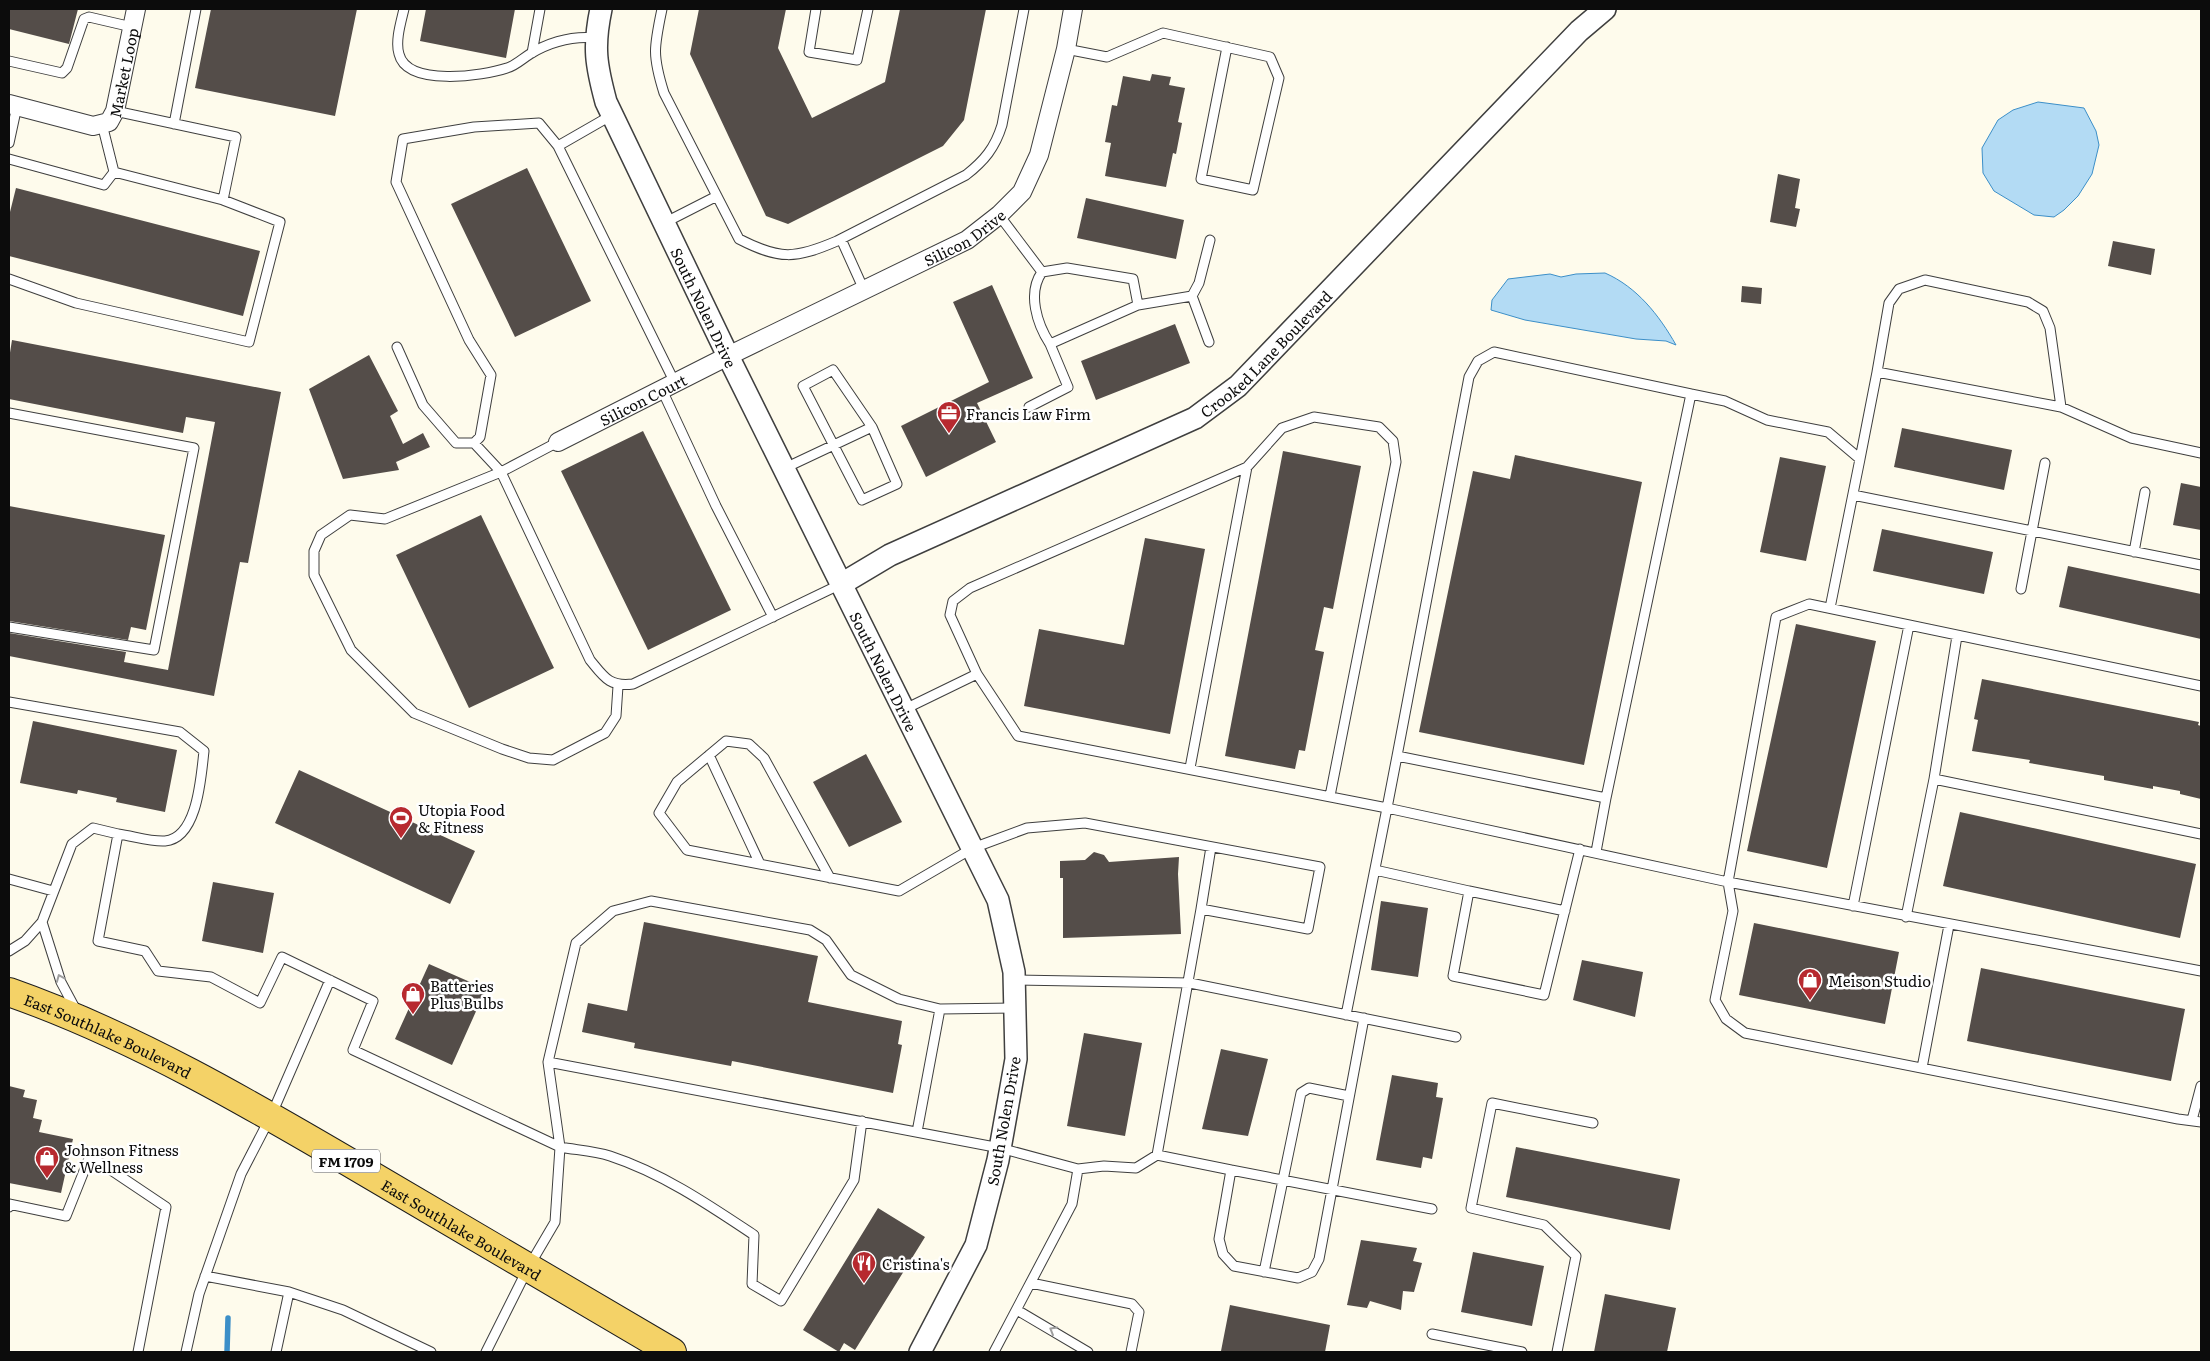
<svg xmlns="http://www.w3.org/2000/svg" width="2210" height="1361" viewBox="0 0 2210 1361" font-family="Literata,serif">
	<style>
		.water { fill: #b3dbf4; stroke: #3c8fc8 }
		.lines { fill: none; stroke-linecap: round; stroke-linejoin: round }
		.stream { stroke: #3c8fc8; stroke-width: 5.5 }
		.building { fill: #544d49 }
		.service-casing { stroke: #3f3f3f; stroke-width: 11 }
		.minor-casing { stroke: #3f3f3f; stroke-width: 20 }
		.tertiary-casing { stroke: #3f3f3f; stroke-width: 24 }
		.primary-casing { stroke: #1d1d1d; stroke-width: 30 }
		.service { stroke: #fff; stroke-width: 9 }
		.minor { stroke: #fff; stroke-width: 18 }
		.tertiary { stroke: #fff; stroke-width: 21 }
		.primary { stroke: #f4d267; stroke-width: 28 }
		.oneway { stroke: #9e9e9e }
		.labels { text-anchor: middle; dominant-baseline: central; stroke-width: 5; stroke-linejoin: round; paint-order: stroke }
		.shield { fill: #fff; stroke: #555; stroke-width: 1 }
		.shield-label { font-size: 14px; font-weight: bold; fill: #0c0c0c }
		.street-label { font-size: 15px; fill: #0c0c0c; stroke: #fff }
		.poi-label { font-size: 15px; fill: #0c0c0c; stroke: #fff; text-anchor: start }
	</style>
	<rect width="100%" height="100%" fill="#fefbec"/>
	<path class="water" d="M2038,102L2084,108L2096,131L2099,145L2092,174L2078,196L2064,210L2054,217L2034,215L1994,191L1983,173L1982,148L1998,120L2013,110Z
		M1605,273C1637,287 1659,315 1676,345L1666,341L1636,339L1525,320L1491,310L1492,300L1508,279L1550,274L1561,277L1576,274Z"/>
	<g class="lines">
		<path class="stream" d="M227,1352L228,1318"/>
	</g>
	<path class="building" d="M9,9H78L69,44L9,29Z
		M211,9H357L335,116L195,88Z
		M426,9H515L506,58L420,41Z
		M699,9H786L778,48L812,118L885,82L900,9H986L964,120L943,146L788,224L766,216L690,54Z
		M1152,74L1171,77L1169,85L1185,88L1178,122L1182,123L1176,154L1173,153L1166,187L1105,176L1111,143L1105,142L1112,105L1117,106L1123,76L1150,81Z
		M527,168L591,301L515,337L451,204Z
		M1778,174L1800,179L1795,208L1800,209L1796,227L1770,222Z
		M16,188L260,251L243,316L9,256V216Z
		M1086,198L1184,220L1176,259L1077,238Z
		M2113,241L2155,249L2151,275L2108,266Z
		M992,285L1033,378L977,403L996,442L926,477L901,426L989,382L953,302Z
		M1742,286L1762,288L1761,304L1741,302Z
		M1175,324L1190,363L1096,400L1081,361Z
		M12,340L281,392L248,563L240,562L214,696L9,656V633L126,652L124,662L168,670L215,422L186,417L183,433L9,399V359Z
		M369,355L398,411L390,416L403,444L423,433L430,447L396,462L399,470L343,479L309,389Z
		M1902,428L2012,450L2004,490L1894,467Z
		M643,431L731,610L648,650L561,471Z
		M1283,451L1361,466L1333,609L1324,607L1315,650L1324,652L1305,751L1299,750L1295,769L1225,756Z
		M1515,455L1642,482L1584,765L1419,732L1473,471L1510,479Z
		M1780,457L1826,466L1806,561L1760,552Z
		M2181,483L2201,487V530L2173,525Z
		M9,506L165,535L146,630L131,627L128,640L9,621Z
		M481,515L554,668L469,708L396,555Z
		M1882,529L1993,552L1984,594L1873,571Z
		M1145,538L1205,549L1170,734L1024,706L1039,629L1124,645Z
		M2068,566L2201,594V639L2059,607Z
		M1796,624L1876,641L1827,868L1747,851Z
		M1982,679L2199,722L2198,725L2201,726V799L2180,794V791L2153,786V789L2104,780V776L2029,763L2030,760L1972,751L1978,720L1974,719Z
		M33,721L177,750L165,812L116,802L117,798L78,790L77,794L20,783Z
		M866,754L902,822L849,847L813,782Z
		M299,770L475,851L450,904L275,823Z
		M1960,812L2196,864L2180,938L1943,886Z
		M1094,852L1104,855L1109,862L1179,857L1178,874L1181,934L1063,938V878H1060V861L1085,860Z
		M213,882L274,893L263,953L202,941Z
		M1381,901L1428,908L1418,977L1371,970Z
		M644,922L818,956L808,1002L902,1021L898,1044L902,1045L893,1093L732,1061L731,1066L634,1048L635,1043L582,1032L588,1003L627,1011Z
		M1754,923L1899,952L1885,1024L1739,995Z
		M1582,960L1643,972L1635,1017L1573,1000Z
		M429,964L486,989L452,1065L395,1039Z
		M1981,968L2185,1009L2171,1081L1967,1041Z
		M1084,1033L1142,1043L1125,1136L1067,1126Z
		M1221,1049L1268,1059L1248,1136L1202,1129Z
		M1392,1075L1438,1083L1436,1097L1443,1098L1432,1159L1423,1157L1421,1168L1376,1160Z
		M9,1086L25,1090L23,1097L37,1100L33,1118L42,1120L39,1132L73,1139L61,1193L9,1183Z
		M1516,1147L1680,1179L1670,1230L1506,1197Z
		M878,1208L925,1237L855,1350L844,1343L839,1352L803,1330Z
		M1361,1240L1417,1248L1413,1261L1422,1263L1414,1292L1403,1291L1401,1310L1370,1301L1367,1308L1347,1305Z
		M1473,1252L1544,1266L1532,1326L1461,1312Z
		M1605,1294L1676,1308L1667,1352H1594Z
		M1230,1305L1330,1325L1325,1352L1221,1351Z"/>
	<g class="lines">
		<g class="service-casing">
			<path id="service" d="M404,9C401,22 395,41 399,54C407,87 483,76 507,68C515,66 522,59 530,54C550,42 572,36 595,38
				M662,9C654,47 652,55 664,93L739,239C780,260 795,259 837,241L966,175C984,161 995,148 1002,125L1024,9
				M816,9L809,52L857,60L868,9
				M1066,49L1107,57L1163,33L1270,57L1279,78L1253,190L1201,179L1227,47
				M532,53L540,9
				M9,61L62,73L67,68L84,19L89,17L132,27
				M102,124L114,172L223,200L236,137L115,111
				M174,124L196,9
				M9,143L17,106
				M558,146L675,383
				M9,159L104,185L114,172
				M999,215L1042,272C1027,293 1037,324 1050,344L1138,305L1133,279L1067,268L1042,272
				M664,223L717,196
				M841,239L864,290
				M9,279L76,303L249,342L280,222L223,200
				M1192,296L1199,283L1210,240
				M1138,305L1192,296L1209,342
				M397,347L423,405L456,443H474L480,437L491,375L469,340L396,182L403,139L474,127L539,123L558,146L612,115
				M833,370L872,427L897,484L862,500L803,386Z
				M662,390L716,506L773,617
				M1029,407L1068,387L1050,344
				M2061,407L2050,328L2043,311L2028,302L1925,280L1899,289L1889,303L1877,372L2061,407L2131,438L2201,453
				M9,413L194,448L154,650L9,627
				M558,442L501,472L590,660C604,677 609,687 633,684L841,584
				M474,443L501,472L385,519L350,515L321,535L314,551V575L351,650L414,713L502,749L529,758L553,760L605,733L616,716L618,686
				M1860,459L1877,372
				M785,468L872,427
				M1853,495L2201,565
				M2134,552L2145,492
				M2021,589L2045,463
				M9,702L180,732L204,751C201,776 198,838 165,841C151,842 133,836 118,834
				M905,709L977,674
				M709,755L760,864
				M1397,756L1469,377L1478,361L1494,352L1691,394
				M1190,768L1247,467
				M1934,779L2201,834
				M1330,796L1396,462L1393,441L1379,427L1314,417L1282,428L1247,467L970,588L953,601L950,615L977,674L1018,736C1141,759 1264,783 1387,808L1346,1015
				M1606,798L1691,394L1725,401L1767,420L1828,432L1860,459L1830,608
				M1596,852L1606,798L1397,756L1387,808L1728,882L1776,617L1809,604L2201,686
				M1375,870L1469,891L1453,976L1544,995L1580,849
				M830,878L764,758L749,744L726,741L677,782L659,813L687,850L899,891L973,848L1027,828L1085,823L1320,867L1308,929L1201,909L1211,847
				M9,879L53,891
				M1469,891L1565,911
				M1853,906L1909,625
				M1906,917L1934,779L1957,636
				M42,922L61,982L76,1010
				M9,951L25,941L42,922L72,844L93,828L118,834L98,941L145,951L158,971L211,977L260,1003L282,957L373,1001L353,1050L560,1147
				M2201,971L1728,882L1733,911L1715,1000L1726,1019L1745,1033L2178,1119L2201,1122
				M1014,980L1190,983L1456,1037
				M548,1062L560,1147
				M1922,1068L1949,925
				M2192,1120L2201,1086
				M917,1132L940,1009
				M1157,1155L1201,909
				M1078,1169L1104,1166L1136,1168L1157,1155L1231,1170L1219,1239L1223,1254L1234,1266L1298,1278L1312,1272L1319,1259L1364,1018
				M1231,1170L1432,1209
				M9,1207V1204L66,1216L90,1156L166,1207L138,1352
				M1264,1272L1301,1093L1309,1088L1349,1096
				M205,1276L289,1292
				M1031,1283L1132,1304L1139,1312L1131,1352
				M1017,1310L1088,1352
				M1432,1334L1522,1352
				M186,1352L199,1294L241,1174L271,1116L330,980
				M276,1352L289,1292L343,1310L431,1352
				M486,1352L528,1268L555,1222L560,1147C576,1150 594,1151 610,1156C662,1173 709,1205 754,1235L752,1284L781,1301L854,1180L862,1121
				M994,1352L1072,1204L1078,1169L1000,1148L548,1062L576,943L613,911L651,901L810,930L826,940L851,975L899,999L940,1009L1014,1008
				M1557,1352L1576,1256L1544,1225L1471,1208L1492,1103L1593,1123"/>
		</g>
		<g class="minor-casing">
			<g id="minor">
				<path id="s1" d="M9,104L93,126L109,122L115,111L136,9"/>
				<path id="s2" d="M558,442L728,356L967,240L999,215L1022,192L1039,155L1066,49L1073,9"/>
			</g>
		</g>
		<g class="tertiary-casing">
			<g id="tertiary">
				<path id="s3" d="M601,9C593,47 596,65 606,102L728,356L998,900L1014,972L1016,1059L998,1160L976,1245L920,1352"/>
				<path id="s4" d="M843,583L890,555L1195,418L1238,386L1579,31L1605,9"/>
			</g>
		</g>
		<g class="primary-casing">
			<g id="primary">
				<path id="s5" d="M9,992C134,1036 250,1104 364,1171C466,1232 569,1292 672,1352"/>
			</g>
		</g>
		<use href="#service" class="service"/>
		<use href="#minor" class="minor"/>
		<use href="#tertiary" class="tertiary"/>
		<use href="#primary" class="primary"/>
	</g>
	<defs><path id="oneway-chevron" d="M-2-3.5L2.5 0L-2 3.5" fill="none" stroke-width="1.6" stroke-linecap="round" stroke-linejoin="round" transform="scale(1.25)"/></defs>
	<g class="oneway">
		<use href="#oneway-chevron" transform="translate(60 978) rotate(-112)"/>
		<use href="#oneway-chevron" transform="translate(1053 1330) rotate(-150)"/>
	</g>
	<defs>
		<g id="office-pin" transform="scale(1.25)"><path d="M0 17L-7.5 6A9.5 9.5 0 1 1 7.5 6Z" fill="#b7292f" stroke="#fff"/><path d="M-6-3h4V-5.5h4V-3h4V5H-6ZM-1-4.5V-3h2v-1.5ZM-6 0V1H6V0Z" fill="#fff"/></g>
		<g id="stadium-pin" transform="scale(1.25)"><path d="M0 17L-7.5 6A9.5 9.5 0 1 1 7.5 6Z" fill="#b7292f" stroke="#fff"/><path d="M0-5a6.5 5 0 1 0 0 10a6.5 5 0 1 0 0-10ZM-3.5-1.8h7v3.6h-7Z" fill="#fff"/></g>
		<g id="shop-pin" transform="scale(1.25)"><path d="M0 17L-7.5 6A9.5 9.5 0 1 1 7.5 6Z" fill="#b7292f" stroke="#fff"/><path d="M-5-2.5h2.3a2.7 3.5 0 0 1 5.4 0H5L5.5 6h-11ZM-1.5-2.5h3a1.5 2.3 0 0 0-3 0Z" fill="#fff"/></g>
		<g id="restaurant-pin" transform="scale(1.25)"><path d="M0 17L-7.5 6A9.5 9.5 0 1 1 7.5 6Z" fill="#b7292f" stroke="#fff"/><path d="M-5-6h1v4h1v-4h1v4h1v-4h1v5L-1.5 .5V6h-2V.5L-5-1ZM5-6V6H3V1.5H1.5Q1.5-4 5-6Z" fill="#fff"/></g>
	</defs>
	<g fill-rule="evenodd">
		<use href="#office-pin" x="949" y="413"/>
		<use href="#stadium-pin" x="401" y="818"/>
		<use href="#shop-pin" x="1810" y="980"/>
		<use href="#shop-pin" x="413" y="994"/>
		<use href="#shop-pin" x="47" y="1158"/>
		<use href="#restaurant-pin" x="864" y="1263"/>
	</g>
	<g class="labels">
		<rect class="shield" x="312" y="1149.5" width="68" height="23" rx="4"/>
		<g class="shield-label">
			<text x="346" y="1161">FM 1709</text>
		</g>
		<g class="street-label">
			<text stroke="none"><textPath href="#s1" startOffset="155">Market Loop</textPath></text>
			<text stroke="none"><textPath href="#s2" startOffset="455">Silicon Drive</textPath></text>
			<text stroke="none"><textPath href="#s3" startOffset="322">South Nolen Drive</textPath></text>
			<text stroke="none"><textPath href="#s4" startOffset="485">Crooked Lane Boulevard</textPath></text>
			<text stroke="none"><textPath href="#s2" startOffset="95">Silicon Court</textPath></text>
			<text stroke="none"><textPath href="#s3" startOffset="728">South Nolen Drive</textPath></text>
			<text stroke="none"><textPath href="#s5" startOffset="108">East Southlake Boulevard</textPath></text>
			<text transform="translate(1003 1121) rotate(-80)">South Nolen Drive</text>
			<text stroke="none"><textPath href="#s5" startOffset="512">East Southlake Boulevard</textPath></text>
		</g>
		<g class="poi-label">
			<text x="966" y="413">Francis Law Firm</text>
			<text x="418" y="809">Utopia Food<tspan x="418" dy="17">&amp; Fitness</tspan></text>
			<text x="1828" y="980">Meison Studio</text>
			<text x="430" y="985">Batteries<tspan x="430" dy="17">Plus Bulbs</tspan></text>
			<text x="64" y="1149">Johnson Fitness<tspan x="64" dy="17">&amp; Wellness</tspan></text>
			<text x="882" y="1263">Cristina's</text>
		</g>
	</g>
	<rect width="2210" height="1361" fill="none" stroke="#0c0c0c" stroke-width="20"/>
</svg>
